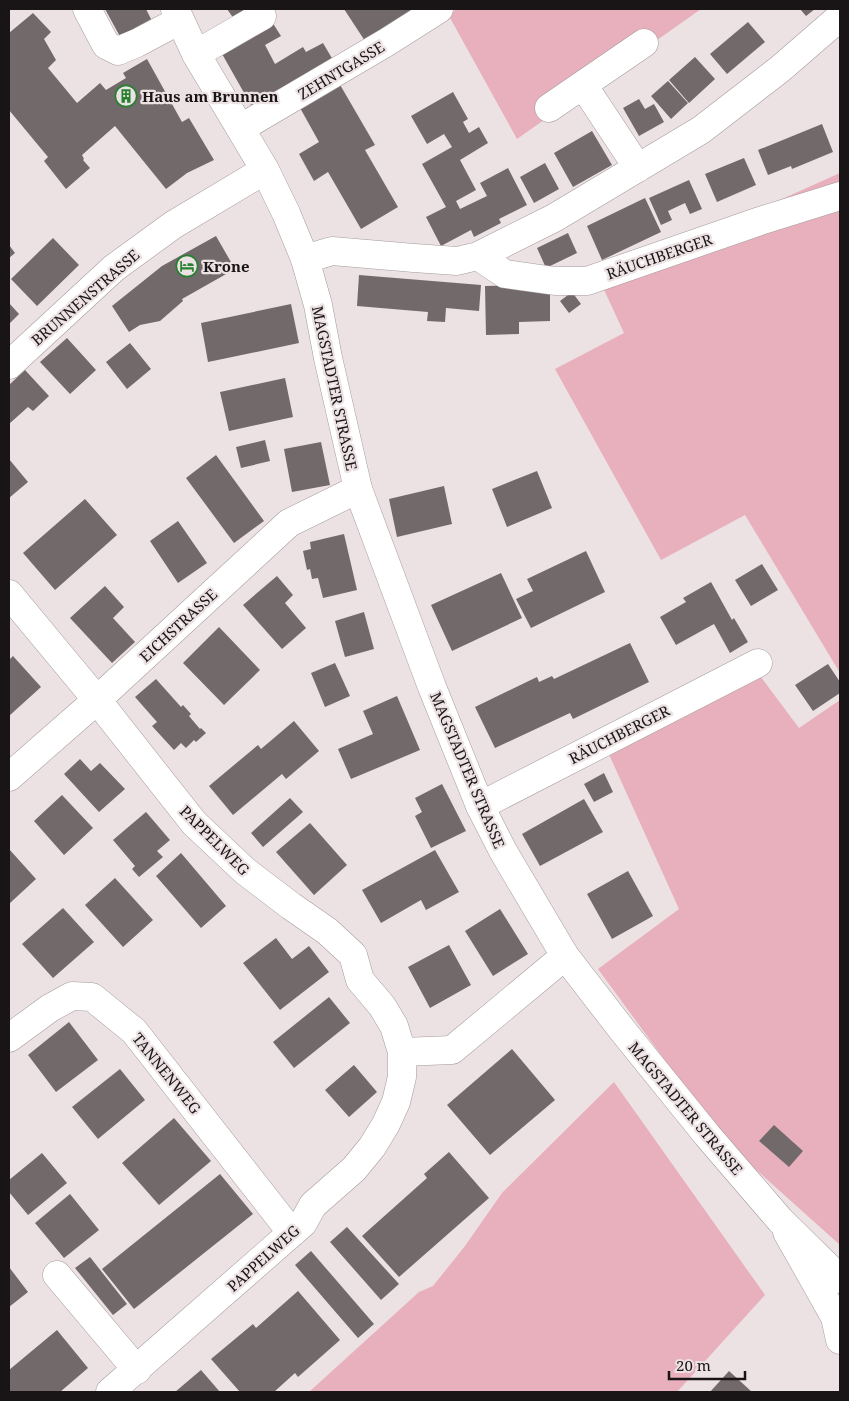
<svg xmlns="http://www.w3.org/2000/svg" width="849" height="1401" viewBox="0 0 849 1401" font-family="'Noto Serif',serif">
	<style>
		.green { fill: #e8afbc }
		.building { fill: #72696a }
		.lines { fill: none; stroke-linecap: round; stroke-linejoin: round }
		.minor-casing { stroke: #a59b9d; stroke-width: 29 }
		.major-casing { stroke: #a59b9d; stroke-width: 29 }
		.minor { stroke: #fff; stroke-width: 28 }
		.major { stroke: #fff; stroke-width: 28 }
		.labels { text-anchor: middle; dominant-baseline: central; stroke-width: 4.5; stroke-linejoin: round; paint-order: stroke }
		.street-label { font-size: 15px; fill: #191516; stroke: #ece1e3 }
		.poi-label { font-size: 15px; font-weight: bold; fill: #191516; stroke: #ece1e3; text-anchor: start }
	</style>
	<rect width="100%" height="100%" fill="#ece1e3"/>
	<path class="green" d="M456,9H701L517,139L449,16Z
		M840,173V673L745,515L661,560L555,369L624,333L600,281Z
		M755,669L799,728L840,700V1245L724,1141L598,969L679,909L607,750Z
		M614,1082L765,1295L677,1392H309L419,1292L433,1286L465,1246L502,1193Z"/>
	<path class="building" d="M105,9H146L154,25L123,42Z
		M227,9H250L234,19Z
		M344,9H414L365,41Z
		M800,9H815L806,16Z
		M33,13L51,32L44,39L56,60L48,68L77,103L100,83L106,90L126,78L123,73L147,59L182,122L189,118L214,160L187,173L166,189L115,126L82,155L84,159L83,160L90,168L66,189L44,161L48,157L9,110V33Z
		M272,22L281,36L265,45L275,64L303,47L306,52L323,43L333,60L252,107L221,52Z
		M748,22L765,42L727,74L710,54Z
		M695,57L715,79L689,103L669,80Z
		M668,81L688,103L671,119L651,96Z
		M339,83L375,145L365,150L398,207L361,229L328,172L314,181L299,154L319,142L299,106Z
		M453,92L468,119L463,122L469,133L479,127L488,143L460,160L476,190L456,201L460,209L487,196L480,183L508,168L527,205L499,219L501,223L474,237L471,230L441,246L426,217L446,207L422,164L452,147L444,134L427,144L411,116Z
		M639,99L645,109L654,104L664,122L639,136L623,108Z
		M822,124L833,152L792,169L791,166L768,175L758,150Z
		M592,131L612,165L573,187L554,153Z
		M744,158L756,185L717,202L705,174Z
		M545,163L559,189L534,203L520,177Z
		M689,180L702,209L690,214L685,203L668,211L672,220L661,225L649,198Z
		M645,198L661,232L602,260L587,226Z
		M568,233L577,253L546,268L537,248Z
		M216,236L235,269L182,299L183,301L160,321L140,325L129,332L112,306L162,266Z
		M53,238L79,265L37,306L11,279Z
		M9,245L15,253L9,258Z
		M359,275L481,285L479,311L446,308L445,322L427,321L428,312L357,306Z
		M550,285V321L519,322V334L486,335L485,286Z
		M572,292L581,304L569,313L560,301Z
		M9,303L19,314L9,324Z
		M291,304L299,343L208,362L201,323Z
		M67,338L96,370L70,394L40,362Z
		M130,343L151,369L127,389L106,362Z
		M25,370L49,396L33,411L28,407L9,424V385Z
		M285,378L293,417L229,431L220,392Z
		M265,440L270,461L241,468L236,447Z
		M321,442L330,485L292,492L284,449Z
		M216,455L264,521L234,543L186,478Z
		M9,459L28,482L9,498Z
		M537,471L552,508L507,527L492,489Z
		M444,486L452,524L397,537L389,499Z
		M85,499L117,535L55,590L23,553Z
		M178,521L207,563L178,583L150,541Z
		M344,534L357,590L323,598L318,578L312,579L310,569L307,570L303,551L311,549L310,542Z
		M586,551L605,592L531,628L516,599L533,591L527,579Z
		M762,564L778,590L751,606L735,580Z
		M501,573L522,618L452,651L431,605Z
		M277,576L293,595L285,603L306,628L282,649L243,605Z
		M711,582L732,620L734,618L748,642L730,653L714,624L676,645L660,617L686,602L683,598Z
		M105,586L124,607L113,618L135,642L112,663L70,618Z
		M364,612L374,649L345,657L335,621Z
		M219,627L260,670L224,705L183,663Z
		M630,643L649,682L573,719L570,713L495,748L475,707L537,677L539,682L552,676L554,679Z
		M13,656L41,687L9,716V660Z
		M335,663L350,696L325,707L311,673Z
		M828,664L840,682V693L813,711L795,685Z
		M156,679L181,707L183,705L191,714L189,716L200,729L201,728L206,733L196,742L194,740L186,748L181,743L174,750L152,726L157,722L135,697Z
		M397,696L420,750L351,779L338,749L373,734L363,711Z
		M294,721L319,751L286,779L282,774L233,815L209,786L258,745L261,749Z
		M80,759L91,771L100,763L125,789L99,812L64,774Z
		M604,773L613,792L594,802L584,784Z
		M442,784L466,831L431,848L415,816L422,812L415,798Z
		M62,795L93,828L64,855L34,821Z
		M290,798L303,812L263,847L251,833Z
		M584,799L603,832L540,866L522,834Z
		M146,812L170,840L157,851L163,857L139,877L132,869L135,866L113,840Z
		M310,823L347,865L314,895L276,852Z
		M9,849L36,879L9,904Z
		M435,850L459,892L426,910L421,900L381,923L362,890Z
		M181,853L226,906L201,928L156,876Z
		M628,871L653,916L612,939L587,894Z
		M115,878L153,920L123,947L85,905Z
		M63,908L94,942L53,978L22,944Z
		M500,909L528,954L493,976L465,931Z
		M276,938L292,959L309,946L329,972L280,1010L243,963Z
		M449,945L471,985L430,1008L408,967Z
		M329,997L350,1023L294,1068L273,1042Z
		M69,1022L98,1060L56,1092L28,1055Z
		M512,1049L555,1100L490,1155L447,1105Z
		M354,1065L377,1092L349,1117L325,1090Z
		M120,1069L145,1100L98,1139L72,1107Z
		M174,1118L211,1161L159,1205L122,1163Z
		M774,1125L803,1151L789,1167L759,1141Z
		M449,1152L489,1198L399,1277L362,1236L427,1178L424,1174Z
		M42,1153L67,1183L28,1215L9,1192V1180Z
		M220,1174L253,1214L134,1309L102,1269Z
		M70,1194L99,1230L64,1258L35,1223Z
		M347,1227L399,1284L381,1300L330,1242Z
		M311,1251L374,1324L358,1338L295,1265Z
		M90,1257L127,1304L113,1315L75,1268Z
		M9,1267L28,1292L9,1307Z
		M298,1291L340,1340L298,1377L295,1373L274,1392H240L211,1359L253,1324L256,1328Z
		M57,1330L88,1368L60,1392H9V1370Z
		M201,1370L220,1392H175Z
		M729,1371L752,1392H710Z"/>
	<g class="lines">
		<g class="minor-casing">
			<path id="minor" d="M87,9L106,45L118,51L137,43L180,20
				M196,54L262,16
				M583,85L638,168
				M549,108L644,43
				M241,128L387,42L439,9
				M478,256L505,274L555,281H587L760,221L840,196
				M305,259L332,251L414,258L457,261L478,256L554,218L701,130L780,69L840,17
				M9,365L114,268L173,225L265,170
				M9,594L97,700L194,823L245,871L291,906L327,931L353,955L360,980L382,1006L394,1026L402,1052V1077L396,1102L386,1124L372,1147L354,1169L313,1205L303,1223L110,1392
				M9,777L97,700L289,523L358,489
				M480,806L758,663
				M9,1038L50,1008L72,996L92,997L134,1031L292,1233
				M402,1052L452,1050L565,956
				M787,1232L835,1317L840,1340
				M57,1275L137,1370"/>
		</g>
		<g class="major-casing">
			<path id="major" d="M175,9L196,54L265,170L286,213L305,259L318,305L328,358L358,489L432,687L480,806L503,851L565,956L623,1031L707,1135L780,1220L840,1279"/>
		</g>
		<use href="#minor" class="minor"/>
		<use href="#major" class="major"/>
	</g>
	<defs>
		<g id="building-ring" transform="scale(1.125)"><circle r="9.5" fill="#ece1e3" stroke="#268131" stroke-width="1.5"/><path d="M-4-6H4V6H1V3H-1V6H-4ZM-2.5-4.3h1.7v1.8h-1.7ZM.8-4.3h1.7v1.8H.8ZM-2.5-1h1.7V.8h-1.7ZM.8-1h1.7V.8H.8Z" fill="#268131"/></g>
		<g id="hotel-ring" transform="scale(1.125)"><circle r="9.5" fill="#ece1e3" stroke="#268131" stroke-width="1.5"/><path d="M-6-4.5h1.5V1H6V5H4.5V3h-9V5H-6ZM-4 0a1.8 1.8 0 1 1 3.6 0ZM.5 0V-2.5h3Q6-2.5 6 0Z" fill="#268131"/></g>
	</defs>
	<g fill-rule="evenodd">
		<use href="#building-ring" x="126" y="96"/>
		<use href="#hotel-ring" x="187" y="266"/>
	</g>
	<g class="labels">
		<g class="street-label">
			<text transform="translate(341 70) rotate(-31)">ZEHNTGASSE</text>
			<text transform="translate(659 256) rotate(-19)">RÄUCHBERGER</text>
			<text transform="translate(85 297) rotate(-41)">BRUNNENSTRASSE</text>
			<text transform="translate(335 388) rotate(78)">MAGSTADTER STRASSE</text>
			<text transform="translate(178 625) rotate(-43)">EICHSTRASSE</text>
			<text transform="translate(619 734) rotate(-27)">RÄUCHBERGER</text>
			<text transform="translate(468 770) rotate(67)">MAGSTADTER STRASSE</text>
			<text transform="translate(215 840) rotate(45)">PAPPELWEG</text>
			<text transform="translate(167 1073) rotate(51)">TANNENWEG</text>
			<text transform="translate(686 1108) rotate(50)">MAGSTADTER STRASSE</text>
			<text transform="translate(263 1258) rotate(-42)">PAPPELWEG</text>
		</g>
		<g class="poi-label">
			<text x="142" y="96">Haus am Brunnen</text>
			<text x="203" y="266">Krone</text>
		</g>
	</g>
	<rect width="849" height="1401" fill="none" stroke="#191516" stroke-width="20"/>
	<path d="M669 1371v8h76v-8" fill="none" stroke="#191516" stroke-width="2.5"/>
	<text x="676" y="1371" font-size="15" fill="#191516" stroke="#ece1e3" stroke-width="4" paint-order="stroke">20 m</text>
</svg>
